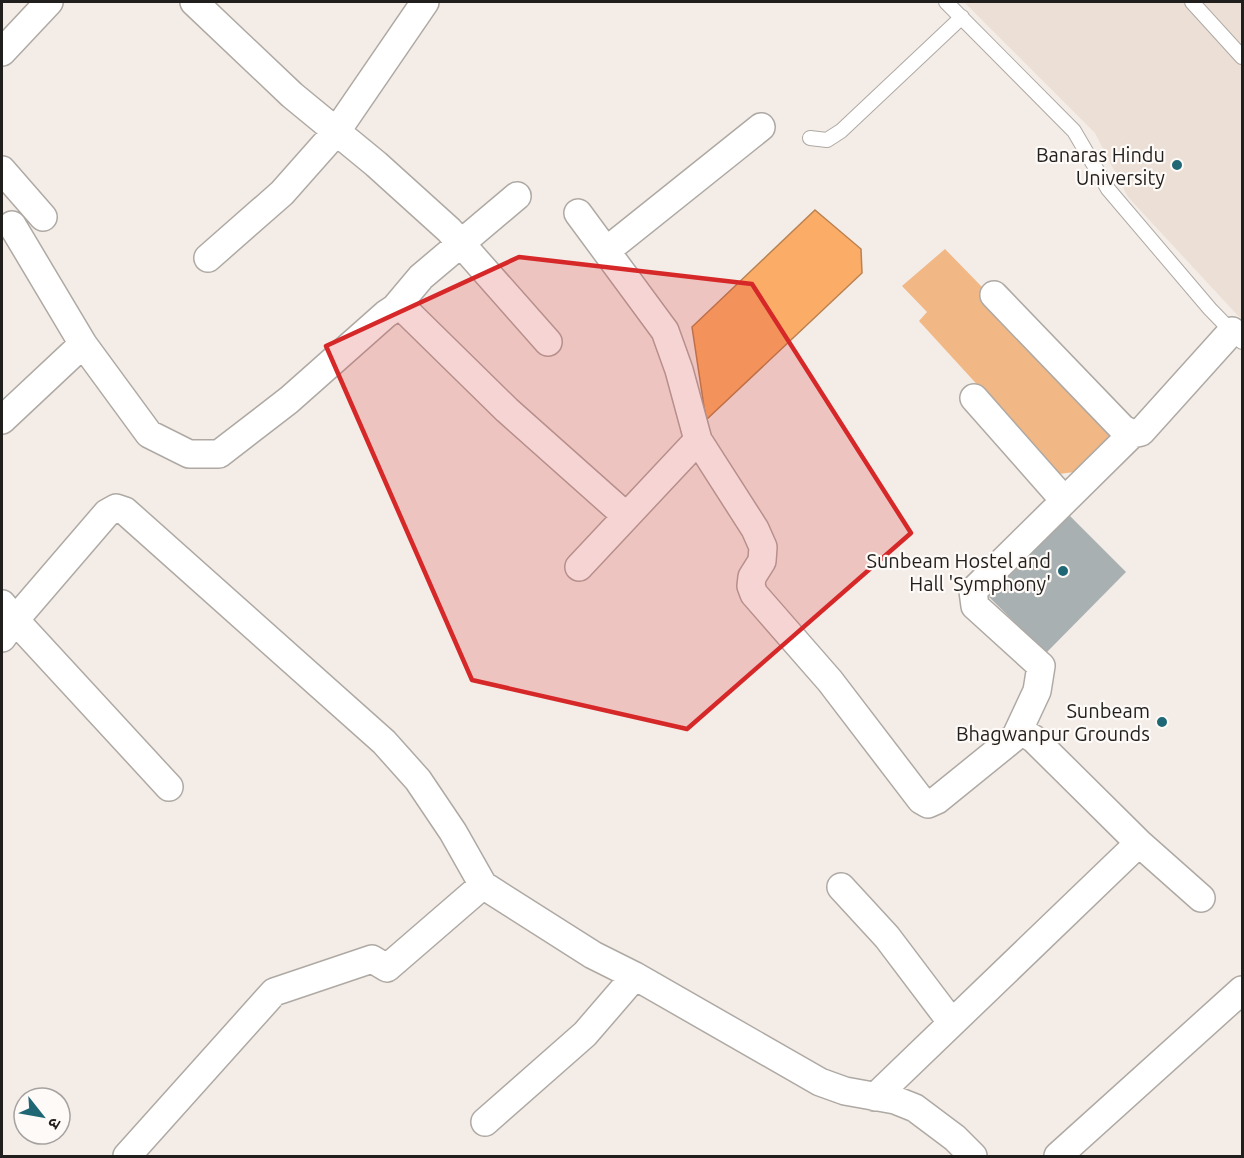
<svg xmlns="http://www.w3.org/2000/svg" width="1244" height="1158" viewBox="0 0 1244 1158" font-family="Ubuntu,'Noto Sans Devanagari',sans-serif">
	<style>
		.built { fill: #ecdfd5 }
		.green { fill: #f1b784 }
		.water { fill: #fbad67; stroke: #ba8251; stroke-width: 1.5 }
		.building { fill: #a8b0b2 }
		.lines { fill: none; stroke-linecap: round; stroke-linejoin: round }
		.service-casing { stroke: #afa9a4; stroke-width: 16 }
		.minor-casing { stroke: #afa9a4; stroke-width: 30 }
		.service { stroke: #fff; stroke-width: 14 }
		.minor { stroke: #fff; stroke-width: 27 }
		.marked { fill: #d62828; fill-opacity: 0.2; stroke: #d62828; stroke-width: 4.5; stroke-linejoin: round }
		.poi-dot { fill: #1f6775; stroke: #fefaf7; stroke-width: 2 }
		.labels { text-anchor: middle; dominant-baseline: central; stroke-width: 4.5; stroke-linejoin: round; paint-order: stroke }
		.poi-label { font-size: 20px; fill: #211f1d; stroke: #fefaf7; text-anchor: end }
	</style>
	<rect width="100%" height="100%" fill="#f3ece7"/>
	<path class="built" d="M964,2H1242V320L1128,197L1095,133Z"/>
	<path class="green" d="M945,249L1119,428L1074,472L1059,474L919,321L927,312L902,286Z"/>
	<path class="water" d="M815,210L861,249L862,273L706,420L692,327Z"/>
	<path class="building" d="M1069,515L1126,572L1046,653L989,597Z"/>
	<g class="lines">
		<g class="service-casing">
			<path id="service" d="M946,2L1074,131L1108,189L1210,309L1242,342
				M1192,2L1242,57
				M810,138L827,140L841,131L962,17"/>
		</g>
		<g class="minor-casing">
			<path id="minor" d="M194,2L292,95L376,164L449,230L548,342
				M2,52L49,2
				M2,170L43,217
				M578,213L665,331L679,370L698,440L755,529L763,547L762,561L752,577L751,586L754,594L830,681L921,800L928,804L937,800L1016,736L1024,733L1034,739L1139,843L1201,898
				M12,225L83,344L149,434L189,454H219L289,400L386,314L395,308L404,309L507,410L626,516
				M606,251L761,127
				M208,258L282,193L336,132L425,2
				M994,295L1122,428L1132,434L1141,432L1232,331
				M395,308L421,277L517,196
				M974,398L1064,500
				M2,420L83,344
				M579,567L698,440
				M2,604L15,620L2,638
				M1016,736L1037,691L1041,666L975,606L973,591L1132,434
				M169,787L15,620L107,513L116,508L125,511L384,742L418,780L453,832L483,885L593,955L635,976L820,1082L845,1091L895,1100L915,1108L955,1138L973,1156
				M841,887L887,937L952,1023
				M875,1097L1139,843
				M485,1122L585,1034L635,976
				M127,1156L274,992L372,959L387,968L483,885
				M1058,1156L1242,990"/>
		</g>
		<use href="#service" class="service"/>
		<use href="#minor" class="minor"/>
	</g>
	<path class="marked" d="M519,257L752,284L911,533L687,729L472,680L326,346Z"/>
	<g class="poi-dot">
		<circle cx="1177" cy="165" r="6"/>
		<circle cx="1063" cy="571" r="6"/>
		<circle cx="1162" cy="722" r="6"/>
	</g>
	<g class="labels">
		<g class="poi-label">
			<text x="1165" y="154">Banaras Hindu<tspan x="1165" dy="23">University</tspan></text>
			<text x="1051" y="560">Sunbeam Hostel and<tspan x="1051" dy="23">Hall 'Symphony'</tspan></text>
			<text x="1150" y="710">Sunbeam<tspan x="1150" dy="23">Bhagwanpur Grounds</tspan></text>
		</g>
	</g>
	<rect width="1244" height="1158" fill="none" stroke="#211f1d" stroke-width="6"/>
	<g transform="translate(42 1116) rotate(121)"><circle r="28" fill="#fefaf7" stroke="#a6a2a0" stroke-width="1.5"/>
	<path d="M0-4.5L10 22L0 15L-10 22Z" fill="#1f6775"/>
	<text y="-9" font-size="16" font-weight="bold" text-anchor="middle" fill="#211f1d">उ</text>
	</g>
</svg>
